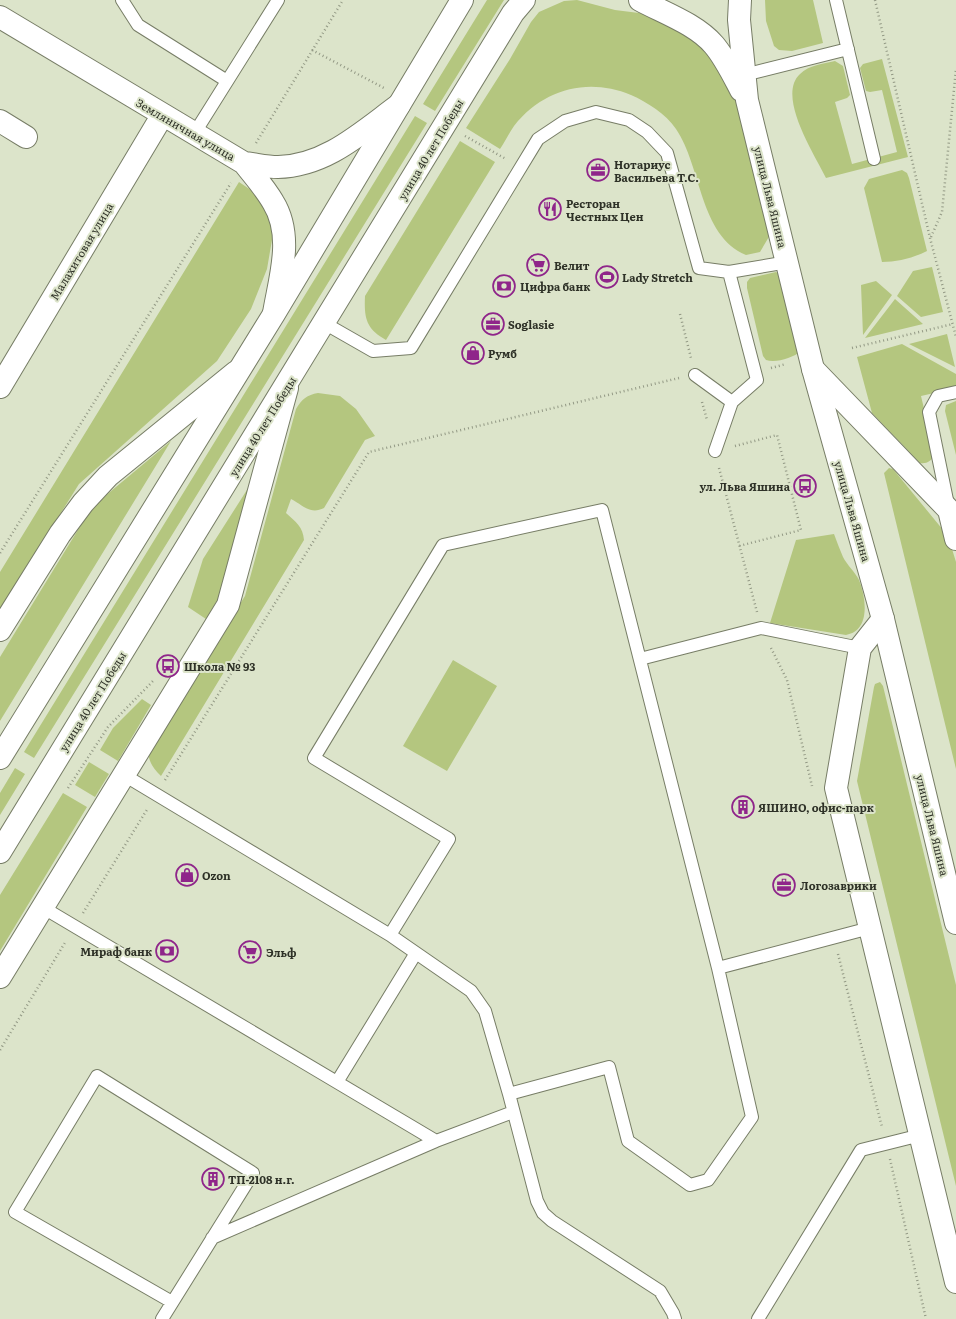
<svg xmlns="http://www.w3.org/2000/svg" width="956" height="1319" viewBox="0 0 956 1319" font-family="Literata,serif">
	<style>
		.green { fill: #b4c67f }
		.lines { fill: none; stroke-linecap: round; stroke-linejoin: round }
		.service-casing { stroke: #777d66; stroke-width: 14 }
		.minor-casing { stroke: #777d66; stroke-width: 24 }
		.secondary-casing { stroke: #777d66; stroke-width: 24 }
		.primary-casing { stroke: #777d66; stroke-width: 24 }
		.path { stroke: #939985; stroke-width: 2.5; stroke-dasharray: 1 3; stroke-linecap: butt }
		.service { stroke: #fff; stroke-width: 12 }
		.minor { stroke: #fff; stroke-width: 22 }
		.secondary { stroke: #fff; stroke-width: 22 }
		.primary { stroke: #fff; stroke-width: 22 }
		.labels { text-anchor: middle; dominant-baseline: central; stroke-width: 4; stroke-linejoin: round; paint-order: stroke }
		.street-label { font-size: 11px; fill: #2e3127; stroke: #dce4ca }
		.poi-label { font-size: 11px; font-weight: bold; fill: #2e3127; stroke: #dce4ca; text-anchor: start }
	</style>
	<rect width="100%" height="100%" fill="#dce4ca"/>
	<path class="green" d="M487,0H504L435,111L423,104Z
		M577,0L615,10L655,15L688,24L733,86L770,235L760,252L746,255C699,235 702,167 676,129C666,114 647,102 631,95C588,77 543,89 514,126C509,133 505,142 500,149L466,128L510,59L531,22L539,12L564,1Z
		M765,0H813L823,43L792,51L779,50L774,46L766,21Z
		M882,59L908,157L826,178C815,155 776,96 800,74C809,65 823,64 835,61L843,66L850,95L847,98L835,102L852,164L897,152L882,90L870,92L866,91L860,68L863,64Z
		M415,116L427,123L34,758L24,752Z
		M460,141L495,162L386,340C366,329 364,318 365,296Z
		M902,170L907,173L909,178L927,251C913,258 897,262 882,262L864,188L869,179Z
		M239,182L261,197L270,212L273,234L267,269L251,309L217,361L79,484L0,610V572Z
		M932,267L943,312L921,317L897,296L913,271Z
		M776,272L781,275L801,351C793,358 776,363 766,360L763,356L747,288V282L750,278Z
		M876,281L892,295L863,335L861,285Z
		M895,299L923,324L865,338Z
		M947,334L955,367L909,344Z
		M902,344L956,374V388L921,396L935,455C931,461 927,464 920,463L872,413L857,357Z
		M318,393L340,396L356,409L375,436L365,440L324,508C310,515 303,505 291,499L286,513C296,522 303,527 304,540L161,776C152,767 148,761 148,748L245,596L296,409C302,399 307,395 318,393Z
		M956,401V455L945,411L946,405Z
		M171,441L0,721V657L92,507Z
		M889,468L893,469L948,536L956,562V769L884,473Z
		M252,482L222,592L206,619L188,607L203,559Z
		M834,534C837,542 840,550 843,557C847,565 855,572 859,580C866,597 871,631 846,635L770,623L796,540Z
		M453,660L497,686L447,771L403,746Z
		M880,682L883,686L956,985V1186L857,781L874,687L875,684Z
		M142,699L151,705L118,761L100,750L113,728Z
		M89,762L109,774L95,797L75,785Z
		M15,768L25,774L0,815V793Z
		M63,793L87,807L0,951V895Z"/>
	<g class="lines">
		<g class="service-casing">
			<path id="service" d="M122,0L138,25L227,81
				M836,0L874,159
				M744,75L848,49
				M194,134L278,0
				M324,323L373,351L411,348L538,139L565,121L596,112L629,120L647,132L667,153L699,268L729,272L788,262
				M695,375L732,402
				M715,451L732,402L757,380L729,272
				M948,505L929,412L938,396L956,392
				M640,659L761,628L860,648
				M124,775L390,935L471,991L485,1011L509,1094
				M42,907L436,1141
				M390,935L449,839L314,758L443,545L602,510L718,968L752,1117L708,1180L690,1185L628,1141L609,1067L509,1094L537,1201L543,1213L552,1221L660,1291L673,1313L675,1319
				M718,968L870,928
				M337,1082L416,953
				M212,1238L436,1141L513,1112
				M162,1319L253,1173L97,1076L15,1212L172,1302
				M758,1319L861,1150L921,1135"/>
		</g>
		<g class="minor-casing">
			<path id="minor" d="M0,17L244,163C255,164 266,167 278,167C326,166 362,132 399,105
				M0,121L26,137
				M244,163C254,176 265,188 273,202C294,236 280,277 274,313
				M813,369L949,510L956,539
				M0,387L162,116
				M883,619L860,648L836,788L956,1282
				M0,630L60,534L83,503L108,476L236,372
				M0,977L228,605L287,388"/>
		</g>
		<g class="secondary-casing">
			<path id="secondary" d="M640,0C664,13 696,24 714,45C725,58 733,75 741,90
				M740,0L739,20L747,100L813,369L883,619L956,923"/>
		</g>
		<g class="primary-casing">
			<path id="primary" d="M0,758L274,314L462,0
				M0,852L513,13L524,0"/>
		</g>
		<path class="path" d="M875,0L930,238L956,337
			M312,50L384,88
			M465,136L506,159
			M256,143L343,0
			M931,237L942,212L956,69
			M680,314L691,358
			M852,348L953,324
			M771,368L786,364
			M702,402L707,420
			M735,446L777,435L801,530L739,546
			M719,468L757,612
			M0,553L231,183
			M771,648L787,680L812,786
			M165,780L369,452L679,378
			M68,788L108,727L154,680
			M83,913L148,808
			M838,954L882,1127
			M0,1050L66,941
			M890,1159L926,1319"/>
		<use href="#service" class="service"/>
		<use href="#minor" class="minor"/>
		<use href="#secondary" class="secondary"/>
		<use href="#primary" class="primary"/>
	</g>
	<defs>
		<g id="office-ring" transform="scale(1.15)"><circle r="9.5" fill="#dce4ca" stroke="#8f258a" stroke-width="1.5"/><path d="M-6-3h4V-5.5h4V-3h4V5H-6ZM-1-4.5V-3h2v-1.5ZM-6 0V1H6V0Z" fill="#8f258a"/></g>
		<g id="restaurant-ring" transform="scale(1.15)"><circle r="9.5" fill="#dce4ca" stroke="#8f258a" stroke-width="1.5"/><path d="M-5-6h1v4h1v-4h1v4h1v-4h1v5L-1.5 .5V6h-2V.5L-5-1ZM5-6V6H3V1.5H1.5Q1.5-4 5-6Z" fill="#8f258a"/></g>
		<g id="supermarket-ring" transform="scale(1.15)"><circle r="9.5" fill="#dce4ca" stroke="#8f258a" stroke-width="1.5"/><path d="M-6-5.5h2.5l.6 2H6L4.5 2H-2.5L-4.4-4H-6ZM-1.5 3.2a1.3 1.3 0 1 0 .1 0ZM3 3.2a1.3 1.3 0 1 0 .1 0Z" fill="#8f258a"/></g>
		<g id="stadium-ring" transform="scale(1.15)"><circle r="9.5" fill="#dce4ca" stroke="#8f258a" stroke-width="1.5"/><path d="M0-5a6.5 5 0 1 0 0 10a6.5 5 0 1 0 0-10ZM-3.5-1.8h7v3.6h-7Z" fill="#8f258a"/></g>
		<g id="bank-ring" transform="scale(1.15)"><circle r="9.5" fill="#dce4ca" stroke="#8f258a" stroke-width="1.5"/><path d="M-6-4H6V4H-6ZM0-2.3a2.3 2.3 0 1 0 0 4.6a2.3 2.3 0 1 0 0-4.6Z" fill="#8f258a"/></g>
		<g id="shop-ring" transform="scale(1.15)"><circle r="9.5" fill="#dce4ca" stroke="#8f258a" stroke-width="1.5"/><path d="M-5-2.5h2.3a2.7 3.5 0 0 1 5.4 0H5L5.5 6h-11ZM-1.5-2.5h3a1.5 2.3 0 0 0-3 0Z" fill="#8f258a"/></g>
		<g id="bus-ring" transform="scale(1.15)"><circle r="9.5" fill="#dce4ca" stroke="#8f258a" stroke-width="1.5"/><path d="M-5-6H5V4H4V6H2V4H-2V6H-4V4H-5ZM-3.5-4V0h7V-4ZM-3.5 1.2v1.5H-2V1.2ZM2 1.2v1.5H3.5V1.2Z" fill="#8f258a"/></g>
		<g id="building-ring" transform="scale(1.15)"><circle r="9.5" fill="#dce4ca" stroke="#8f258a" stroke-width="1.5"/><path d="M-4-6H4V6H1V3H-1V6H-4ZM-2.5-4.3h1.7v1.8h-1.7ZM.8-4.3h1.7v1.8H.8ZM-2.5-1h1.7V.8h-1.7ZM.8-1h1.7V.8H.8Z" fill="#8f258a"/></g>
	</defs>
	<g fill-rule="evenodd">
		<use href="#office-ring" x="598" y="170"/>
		<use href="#restaurant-ring" x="550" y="209"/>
		<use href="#supermarket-ring" x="538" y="265"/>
		<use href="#stadium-ring" x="607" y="277"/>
		<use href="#bank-ring" x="504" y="286"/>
		<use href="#office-ring" x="493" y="324"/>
		<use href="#shop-ring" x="473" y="353"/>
		<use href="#bus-ring" x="805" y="486"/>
		<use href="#bus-ring" x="168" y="666"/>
		<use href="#building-ring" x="743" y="807"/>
		<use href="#shop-ring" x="187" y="875"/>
		<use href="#office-ring" x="784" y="885"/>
		<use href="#bank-ring" x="167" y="951"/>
		<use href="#supermarket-ring" x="250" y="952"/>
		<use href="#building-ring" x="213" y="1179"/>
	</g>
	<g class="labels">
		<g class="street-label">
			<text transform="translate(186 129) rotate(30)">Земляничная улица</text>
			<text transform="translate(430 149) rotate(-59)">улица 40 лет Победы</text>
			<text transform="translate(771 197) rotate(76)">улица Льва Яшина</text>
			<text transform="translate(81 251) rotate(-59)">Малахитовая улица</text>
			<text transform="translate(262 426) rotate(-58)">улица 40 лет Победы</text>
			<text transform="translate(853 511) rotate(74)">улица Льва Яшина</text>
			<text transform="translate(92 701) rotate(-58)">улица 40 лет Победы</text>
			<text transform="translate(933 825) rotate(76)">улица Льва Яшина</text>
		</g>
		<g class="poi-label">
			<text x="614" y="164">Нотариус<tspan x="614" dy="13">Васильева Т.С.</tspan></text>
			<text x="566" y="203">Ресторан<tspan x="566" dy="13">Честных Цен</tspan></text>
			<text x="554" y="265">Велит</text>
			<text x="622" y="277">Lady Stretch</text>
			<text x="520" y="286">Цифра банк</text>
			<text x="508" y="324">Soglasie</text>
			<text x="488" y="353">Румб</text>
			<text x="790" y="486" text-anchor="end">ул. Льва Яшина</text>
			<text x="184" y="666">Школа № 93</text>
			<text x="758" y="807">ЯШИНО, офис-парк</text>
			<text x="202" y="875">Ozon</text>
			<text x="800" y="885">Логозаврики</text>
			<text x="152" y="951" text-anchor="end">Мираф банк</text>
			<text x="266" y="952">Эльф</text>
			<text x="228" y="1179">ТП-2108 н.г.</text>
		</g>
	</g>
</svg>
